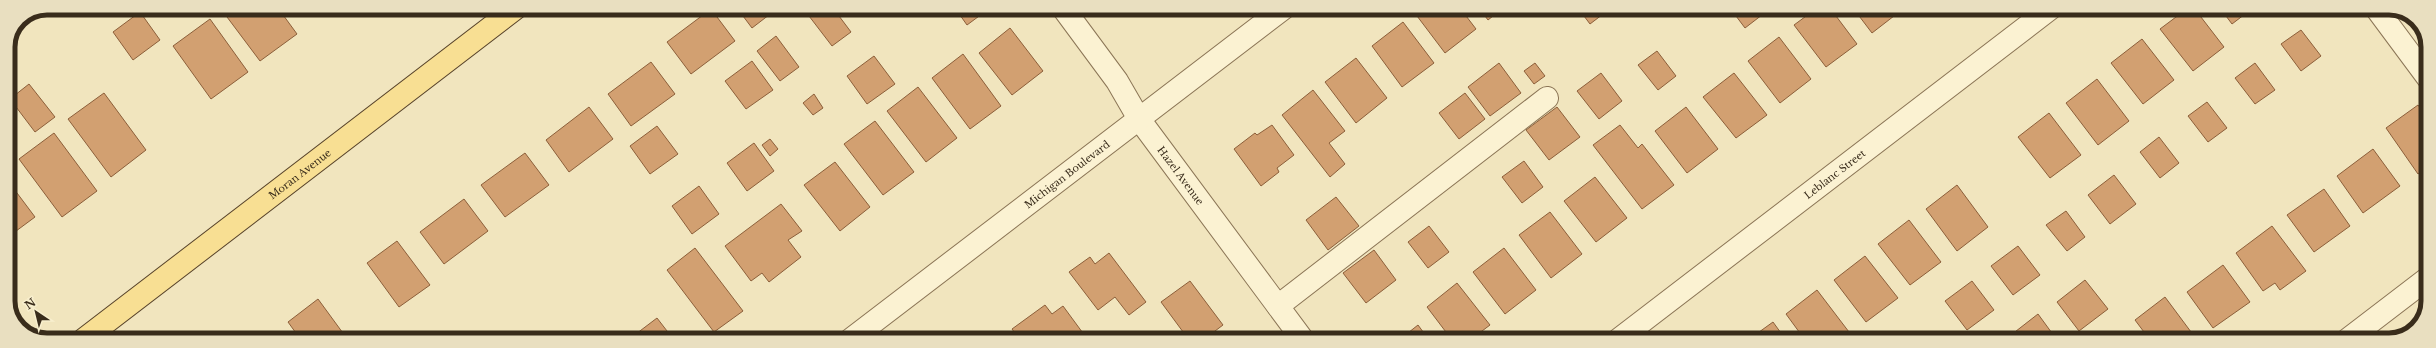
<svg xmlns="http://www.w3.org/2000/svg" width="2436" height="348" viewBox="0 0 2436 348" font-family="'Libre Baskerville',serif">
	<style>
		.building { fill: #d2a071; stroke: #8c5f3a }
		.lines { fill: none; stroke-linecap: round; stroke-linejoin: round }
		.minor-casing { stroke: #8b7556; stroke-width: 24 }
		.major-casing { stroke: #58432a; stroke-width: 24 }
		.minor { stroke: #fbf2d2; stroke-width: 22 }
		.major { stroke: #f8df93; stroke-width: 22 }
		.labels { text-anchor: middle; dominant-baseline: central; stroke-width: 3; stroke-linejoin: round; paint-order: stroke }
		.street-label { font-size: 10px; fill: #392c1b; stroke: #f8efce }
		.rim { fill: none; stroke: #392c1b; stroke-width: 5 }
	</style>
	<rect width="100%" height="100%" fill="#f1e5be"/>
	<path class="building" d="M179,8H195L184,16Z
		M278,8L297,34L260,61L221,9Z
		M737,8H778L752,28Z
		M819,8H833L851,32L832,46L809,16Z
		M955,8H990L967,25Z
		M1419,8H1460L1476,29L1445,53L1414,12Z
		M1479,8H1503L1488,20Z
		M1578,8H1611L1590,24Z
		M1730,8H1771L1745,28Z
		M1817,8H1830L1857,44L1826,67L1794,25Z
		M1853,8H1903V9L1872,33Z
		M2188,8H2194L2224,47L2193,71L2160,29Z
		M2220,8H2259L2251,15L2249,11L2232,24Z
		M711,9L735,41L691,74L667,42Z
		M140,12L160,40L133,60L113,32Z
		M210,19L248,72L211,99L173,46Z
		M1403,22L1434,63L1402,87L1372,46Z
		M1010,28L1043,71L1012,95L979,53Z
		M2301,30L2321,56L2301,71L2281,44Z
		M776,36L799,67L780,81L757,51Z
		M1779,37L1811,79L1780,103L1748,61Z
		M2142,39L2174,80L2143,104L2111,63Z
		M1657,51L1676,76L1658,90L1638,65Z
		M963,54L1001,106L970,129L932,78Z
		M874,56L895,84L867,104L847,76Z
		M1356,58L1387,98L1356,123L1325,82Z
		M752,61L773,90L746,109L725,81Z
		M651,62L675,94L631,126L608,94Z
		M1499,63L1521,93L1490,116L1468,87Z
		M1535,63L1545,76L1534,84L1524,71Z
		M2255,63L2275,90L2255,104L2235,78Z
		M1601,73L1622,101L1599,119L1577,91Z
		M1734,73L1767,115L1736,138L1703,97Z
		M2097,79L2129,121L2098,145L2066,103Z
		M29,84L55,117L35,132L10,99Z
		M918,87L957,138L926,162L887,111Z
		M1313,90L1345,131L1329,143L1345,164L1330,177L1282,115Z
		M104,93L146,150L111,177L68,119Z
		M1465,93L1485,119L1459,139L1439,113Z
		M814,94L823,108L813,115L803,103Z
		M2207,102L2227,128L2208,142L2188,116Z
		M2418,105L2428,118V167L2418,174L2386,128Z
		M589,107L613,139L569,172L546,140Z
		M1557,107L1580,137L1549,160L1526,130Z
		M1686,107L1718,149L1687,173L1655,131Z
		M2049,113L2081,155L2050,178L2018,137Z
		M875,121L914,172L883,195L844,144Z
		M1272,125L1294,155L1277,168L1279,172L1261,186L1234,149L1255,133L1257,135Z
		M1620,125L1638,148L1642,144L1674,185L1642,209L1593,145Z
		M657,126L678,154L650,174L630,146Z
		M54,133L97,191L62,217L19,159Z
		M2159,137L2179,163L2160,178L2140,152Z
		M770,139L778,149L770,156L762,145Z
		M754,143L774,171L747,191L727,163Z
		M2373,149L2400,186L2363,213L2337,176Z
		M525,153L549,185L505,217L481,185Z
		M1524,161L1543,187L1522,203L1502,177Z
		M835,162L870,207L840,231L804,185Z
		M2114,175L2136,204L2110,224L2088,195Z
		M1595,177L1627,218L1596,242L1564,201Z
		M11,185L35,217L8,237V187Z
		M1957,185L1988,227L1957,251L1926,209Z
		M699,186L719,214L692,234L672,206Z
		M2324,189L2350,226L2314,252L2287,215Z
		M1336,197L1359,226L1328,250L1306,220Z
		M464,199L488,231L444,264L420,232Z
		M781,204L802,231L788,240L801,257L769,282L762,273L751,281L725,246Z
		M2066,211L2085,237L2067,251L2046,225Z
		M1550,212L1582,254L1551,278L1519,235Z
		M1909,220L1941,262L1910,285L1878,244Z
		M1429,226L1449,252L1428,268L1408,242Z
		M2272,226L2306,271L2280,290L2275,283L2263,291L2236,253Z
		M397,241L430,285L399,307L367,263Z
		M2018,246L2040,275L2013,295L1991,266Z
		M695,248L743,311L714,332L667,270Z
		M1504,248L1536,290L1505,314L1473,272Z
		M1374,250L1396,280L1366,303L1343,273Z
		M1109,253L1146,302L1129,315L1115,297L1098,310L1069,272L1090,257L1095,264Z
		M1865,256L1898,298L1866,322L1834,280Z
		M2223,265L2250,302L2213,328L2187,292Z
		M2085,280L2108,309L2079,331L2057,302Z
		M1190,281L1223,325L1203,340H1189L1161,302Z
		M1972,281L1994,310L1967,330L1945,301Z
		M1457,283L1490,325L1470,340H1452L1427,307Z
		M1817,290L1849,332L1839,340H1805L1786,314Z
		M2165,297L2197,340H2150L2135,320Z
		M318,299L348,340H301L288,322Z
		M1045,305L1052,314L1063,306L1088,340H1020L1012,329Z
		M2038,314L2057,340H2015L2011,335Z
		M657,318L674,340H628Z
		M1773,322L1786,340H1748Z
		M1418,325L1429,340H1399Z
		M2111,333L2116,340H2102Z"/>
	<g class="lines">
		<g class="minor-casing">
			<g id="minor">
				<path id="s1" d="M1063,8L1117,81L1139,119L1303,340"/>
				<path d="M2376,8L2428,78"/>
				<path d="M1278,306L1547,98"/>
				<path id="s2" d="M850,340L1284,8"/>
				<path id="s3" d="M1618,340L2051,8"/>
				<path d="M2347,340L2428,278"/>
			</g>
		</g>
		<g class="major-casing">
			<g id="major">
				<path id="s4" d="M83,340L516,8"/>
			</g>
		</g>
		<use href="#minor" class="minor"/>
		<use href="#major" class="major"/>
	</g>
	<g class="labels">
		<g class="street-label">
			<text stroke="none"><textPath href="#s4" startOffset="273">Moran Avenue</textPath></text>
			<text stroke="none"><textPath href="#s2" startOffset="273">Michigan Boulevard</textPath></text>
			<text stroke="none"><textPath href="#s3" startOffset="273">Leblanc Street</textPath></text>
			<text stroke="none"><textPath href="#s1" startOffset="205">Hazel Avenue</textPath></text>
		</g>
	</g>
	<path d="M0 0H2436V348H0ZM47 15H2389A32 32 0 0 1 2421 47V301A32 32 0 0 1 2389 333H47A32 32 0 0 1 15 301V47A32 32 0 0 1 47 15Z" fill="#e9dfc0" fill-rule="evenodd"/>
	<path class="rim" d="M47 15H2389A32 32 0 0 1 2421 47V301A32 32 0 0 1 2389 333H47A32 32 0 0 1 15 301V47A32 32 0 0 1 47 15Z"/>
	<g transform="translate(36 312) rotate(325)" stroke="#f8efce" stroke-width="3" paint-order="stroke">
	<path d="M0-3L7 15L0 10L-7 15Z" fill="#392c1b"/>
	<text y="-6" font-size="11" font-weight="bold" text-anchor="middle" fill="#392c1b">N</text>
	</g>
</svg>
